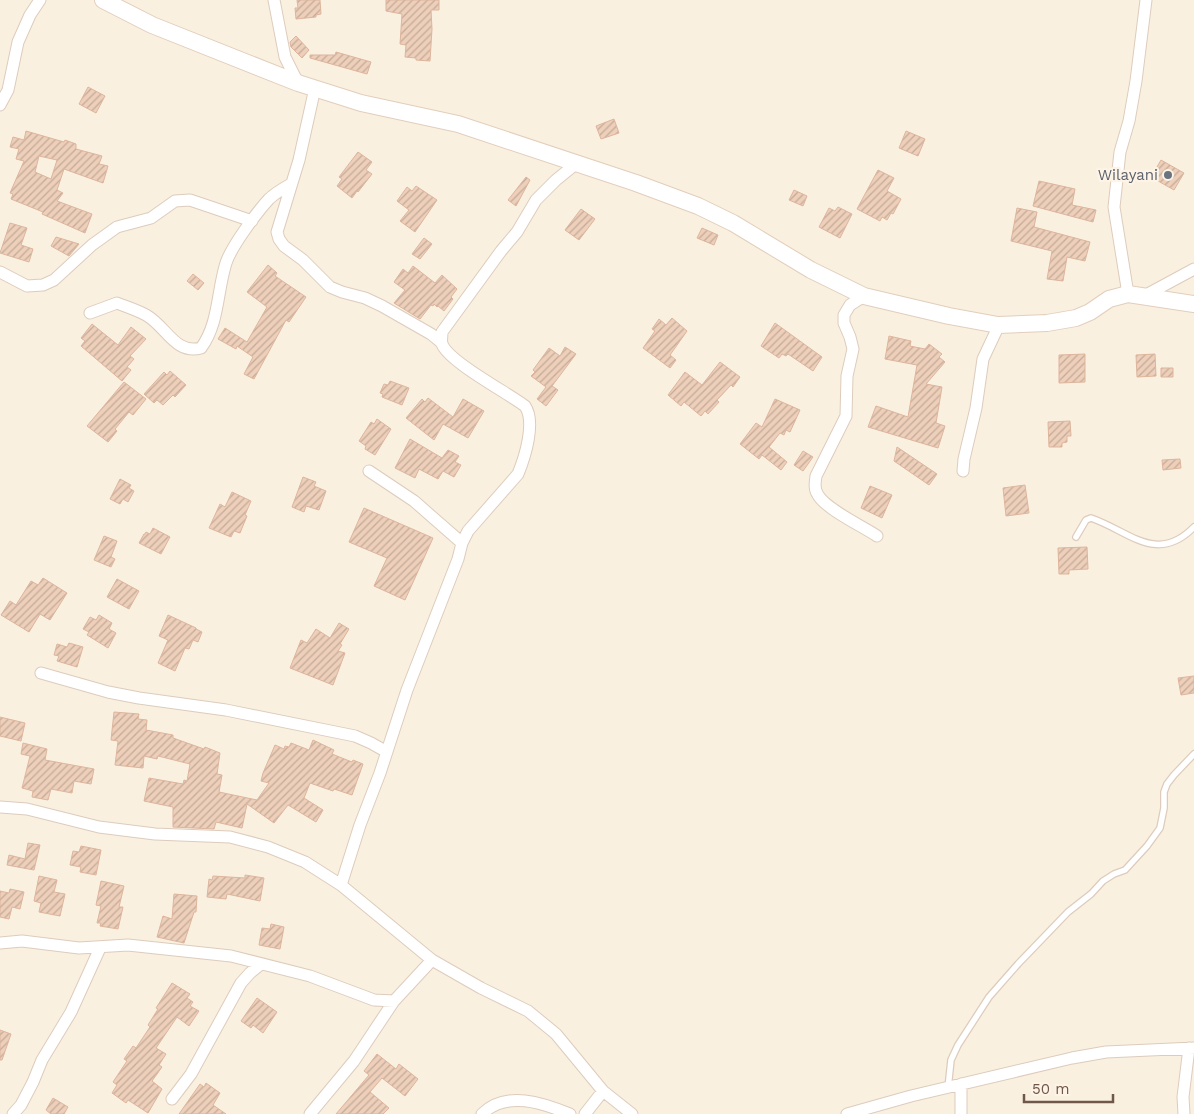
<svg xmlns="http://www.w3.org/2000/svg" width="1194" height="1114" viewBox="0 0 1194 1114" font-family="'Work Sans',sans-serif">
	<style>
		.building { fill: url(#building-hatch); stroke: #deb59c; fill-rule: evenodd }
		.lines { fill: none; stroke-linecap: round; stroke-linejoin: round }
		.lane-casing { stroke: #ddccbd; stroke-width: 8 }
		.street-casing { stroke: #ddccbd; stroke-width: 13 }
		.secondary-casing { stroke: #e2cebc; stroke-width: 18 }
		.lane { stroke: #fff; stroke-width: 5.5 }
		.street { stroke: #fff; stroke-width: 11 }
		.secondary { stroke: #fff; stroke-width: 16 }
		.worship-dot { fill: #6b7280; stroke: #fdf4e6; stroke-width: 2 }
		.labels { text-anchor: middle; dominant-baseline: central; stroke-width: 4.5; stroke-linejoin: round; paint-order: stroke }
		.worship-label { font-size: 15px; fill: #5b616d; stroke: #fdf4e6; text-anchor: end }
	</style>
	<defs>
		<pattern id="building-hatch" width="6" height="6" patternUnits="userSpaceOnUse" patternTransform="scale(1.25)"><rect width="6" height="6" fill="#edcfba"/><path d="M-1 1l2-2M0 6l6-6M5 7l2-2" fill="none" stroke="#c4ab99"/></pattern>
	</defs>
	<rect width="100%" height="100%" fill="#faf0e0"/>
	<path class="building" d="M297,0H320L321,14L316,15V17L296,19L295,8H298Z
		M386,0H439V10H431L432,29L430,61L416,60V58L405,57L406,45L400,44L402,14L386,11Z
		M296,36L309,50L302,58L291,47L290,42Z
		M336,52L371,62L367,74L310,58V55H335Z
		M88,87L105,96L96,113L79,104Z
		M614,119L619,133L601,139L596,126Z
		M26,131L64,142L65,140L76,144V149L102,156L99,164L108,166L103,183L64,169L57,190L63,193L57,201L92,214L85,233L42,214L43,212L11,199L13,194L10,193L24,161L16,159L19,149L10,147L13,137L24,140ZM39,156L57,160L51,179L35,172Z
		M906,131L925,139L918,156L899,148Z
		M358,152L372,162L366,170L372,174L358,192L357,191L352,198L337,186L342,179L339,177Z
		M1161,160L1184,173L1174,190L1151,177Z
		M878,170L894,178L887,191L901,199L893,214L891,213L887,220L882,217L880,221L857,209Z
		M526,177L530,180L516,206L508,200Z
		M1039,181L1075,189L1072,205L1096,210L1093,222L1033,206Z
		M416,186L437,200L415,232L400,221L409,210L397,201L407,187L412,191Z
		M794,190L807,196L803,206L789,200Z
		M838,207L852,214L840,238L819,227L829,208L835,211Z
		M1017,208L1037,212L1034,227L1090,242L1085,261L1067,257L1063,281L1047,279L1052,251L1011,241Z
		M581,209L595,219L579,240L565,230Z
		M10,223L27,228L21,245L33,249L29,262L0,253Z
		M702,228L718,235L714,245L697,238Z
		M56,237L79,244L69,256L51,246Z
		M424,238L432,244L420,259L412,254Z
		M268,265L277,273L275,276L306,297L289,322L286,320L254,379L244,374L253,357L237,346L236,349L218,339L225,328L247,342L267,307L247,292Z
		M413,266L435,283L442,275L457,289L451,297L453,299L444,311L438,306L437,307L434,304L433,306L431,305L420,319L394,303L405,290L394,282L403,269L408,273Z
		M193,274L204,283L198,290L187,281Z
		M672,318L687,331L670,355L676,360L670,368L643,348L655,331L652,329L659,319L666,325Z
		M775,323L822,357L813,371L788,354L786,356L782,354L779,358L761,346Z
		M92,324L118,345L131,327L146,339L130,356L134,359L127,367L131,370L122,381L81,346L85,341L81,338Z
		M889,336L911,341L910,346L925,349L929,344L942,354L939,357L945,362L926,384L942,387L936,423L945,426L938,448L868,427L876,406L908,417L917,365L885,359Z
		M565,347L576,354L552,386L558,390L546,406L537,399L546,387L531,376L535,372L533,370L549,348L560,356Z
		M1085,354V382L1059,383V355Z
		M1155,354L1156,376L1137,377L1136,355Z
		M720,362L740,377L733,387L731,385L717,400L719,402L708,414L705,411L701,416L684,402L681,406L668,395L685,372L702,385Z
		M1161,368H1173V377H1161Z
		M170,371L186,385L175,397L173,395L163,405L157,400L154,403L144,394L164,372L167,375Z
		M390,381L409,388L402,405L382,397L383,394L380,393L384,384L388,385Z
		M124,382L146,399L133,415L129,412L115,429L117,431L108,442L87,426Z
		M428,398L453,417L463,399L484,411L468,438L443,424L434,440L406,418L422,399L425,402Z
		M775,399L800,410L790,432L786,430L784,435L780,433L769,447L787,462L781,470L762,455L759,459L740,444L756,423L762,427Z
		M377,419L391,429L375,455L365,449L366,446L359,441L371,422L374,424Z
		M1070,421L1071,436H1067V442L1062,443V447H1049L1048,422Z
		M410,439L442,458L448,450L459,456L455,462L461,465L454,477L443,471L438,479L419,469L415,478L395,468Z
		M897,447L937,474L929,485L894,461Z
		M803,451L813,457L803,471L794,465Z
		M1180,459L1181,468L1163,470L1162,460Z
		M303,477L316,482L314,486L326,491L319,510L306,506L304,512L292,507Z
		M120,479L131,485L129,488L134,491L128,502L123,499L120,504L110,499Z
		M1025,485L1029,513L1006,516L1003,488Z
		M870,486L892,495L882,518L861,508Z
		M232,492L251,501L245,515L247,516L240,533L234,531L231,537L209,528L220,504L225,507Z
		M364,508L433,538L405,600L374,586L387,558L349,542Z
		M153,528L170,537L161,554L139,543L144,534H145L146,532L150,534Z
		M104,536L117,541L111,557L115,559L111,567L94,560Z
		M1087,547L1088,569L1069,570V574H1059L1058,548Z
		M43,578L67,593L50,620L40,614L29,632L1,615L10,601L16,605L31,581L38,585Z
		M117,579L139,591L129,609L107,597Z
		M99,615L112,623L109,629L116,633L108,648L87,635L89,632L83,629L90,617L96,620Z
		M168,615L196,628V629L202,632L198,642L193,640L189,649L185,648L175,671L158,663L168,640L159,636Z
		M339,623L349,629L340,644L342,645L338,651L345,653L333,685L290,668L301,640L307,643L316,629L330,638Z
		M69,643L83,647L77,667L57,661L59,656L54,655L57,644L67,647Z
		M1194,676V693L1181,695L1178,678Z
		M114,712L139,714L138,719L147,720L146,730L173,735V738L204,749L205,747L220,753L217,774L222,775L219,792L257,800L269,783L261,781L263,773L275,745L284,749L285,746L289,747L291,743L309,750L313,740L334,750L332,754L352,762L353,760L363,764L352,795L334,789L333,791L310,783L304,798L323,810L316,822L288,805L274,823L247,804L242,828L216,822L214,829L173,827V807L144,801L149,778L183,784L184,780L187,781L190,764L158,756L157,759L144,756L143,768L115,765L118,741L111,740Z
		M0,717L25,723L21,741L0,736Z
		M23,743L47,749L45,760L94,769L91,784L74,781L72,793L51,789L48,800L32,797L33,791L22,788L30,756L21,754Z
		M28,843L40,845L34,870L7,865L9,855L25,859Z
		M81,846L101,850L96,875L80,872L81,867L70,865L73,851L79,852Z
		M245,875L264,878L260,901L227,894L226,899L207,897L209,879L212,880L213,876L245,878Z
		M39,876L57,880L54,892L65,894L60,916L39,912L41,903L34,901Z
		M101,881L124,886L119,907H123L118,929L100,926L101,923H97L101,906L96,905Z
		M10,889L24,892L20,909L12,907L9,919L0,917V891L9,893Z
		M174,894L197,896L196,912H194L184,943L157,937L163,916L172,919Z
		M271,924L284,927L280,949L259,945L262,928L270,929Z
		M172,983L190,994L187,998L193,1002L190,1006L199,1011L189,1026L177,1017L156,1048L166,1054L159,1065L162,1067L152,1081L162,1089L148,1113L128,1100L126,1103L112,1093L117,1085L113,1082L127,1061L124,1059L133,1046L136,1048L150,1027L148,1025L158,1009L156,1008Z
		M257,998L277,1012L263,1033L253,1025L251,1028L241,1021Z
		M0,1030L11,1034L2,1060H0Z
		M377,1054L396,1069L399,1064L418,1079L405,1096L382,1078L370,1092L389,1108L383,1114H336L369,1075L364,1071Z
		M206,1083L220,1093L213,1105L226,1114H179L200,1084L204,1087Z
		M53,1098L68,1107L64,1114H51L46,1110Z"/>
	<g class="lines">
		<g class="lane-casing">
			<path id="lane" d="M1076,537L1086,520L1091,518C1129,531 1157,565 1194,527
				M948,1088L951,1060L958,1045L989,997L1018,964L1068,912L1091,894L1103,881L1114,874L1125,870L1147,846L1160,828L1164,808V792L1167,784L1174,775L1194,754"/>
		</g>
		<g class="street-casing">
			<path id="street" d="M274,0L285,57L298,83
				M315,88L299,160L277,232L279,239L284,246L303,260L330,287L342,292L365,298L382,306L431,334L442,343
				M0,105L8,90L18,42L30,15L40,0
				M0,272L27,286L43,285L54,280L92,245L117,227L151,218L175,201L190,200L252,221
				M1128,294L1114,207L1120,152L1129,121L1136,81L1146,0
				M864,296L850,305L844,315V323L850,337L853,349L847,376L846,416L816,476C815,483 814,489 818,495C826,509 862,526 877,536
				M1144,296L1194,269
				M90,313L117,303C127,307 137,310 146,315C166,326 175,355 201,348C219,324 217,291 226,263C231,247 257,212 269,199C275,193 284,188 291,184
				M369,471L414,501L462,543
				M963,471L964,459L976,408L983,359L999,325
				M41,673L108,692L139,698L226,710L355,736L371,743L387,752
				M0,807L27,809L99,827L155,834L230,837L268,847L305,862L341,885L432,960L481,988L528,1011L556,1034L603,1091L632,1114
				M341,885L360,825L380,773L407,690L458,559L462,543L468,531L518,474C525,457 536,422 525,406C508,393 449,362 442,344C441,341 442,336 442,332L501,251L517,232L536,200L556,180L577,163
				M0,943L22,941L79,948L128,945L231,956L310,976L374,1000L394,1001
				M961,1084V1114
				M172,1099L191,1074L241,983L250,973L261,964
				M13,1114L21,1105L33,1082L42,1060L71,1012L100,948
				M310,1114L354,1061L394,1001L432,960
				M482,1114C506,1090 543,1103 570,1114
				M585,1114L603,1091
				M847,1114L911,1096L1072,1058L1106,1052L1194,1048
				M1184,1114L1183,1097L1189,1048"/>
		</g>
		<g class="secondary-casing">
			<path id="secondary" d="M103,0L152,25L298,83L361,103L458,124L636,183L698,206L733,223L811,270L864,296L949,316L998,325L1047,323L1076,318L1090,312L1109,299L1128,294L1194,304"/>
		</g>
		<use href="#lane" class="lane"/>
		<use href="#street" class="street"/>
		<use href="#secondary" class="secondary"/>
	</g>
	<circle class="worship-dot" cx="1168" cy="175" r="5"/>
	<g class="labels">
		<g class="worship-label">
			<text x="1158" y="175">Wilayani</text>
		</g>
	</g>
	<path d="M1024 1094v8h89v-8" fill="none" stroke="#6f574a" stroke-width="2.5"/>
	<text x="1032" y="1094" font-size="15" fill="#6f574a" stroke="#fdf4e6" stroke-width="4" paint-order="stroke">50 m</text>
</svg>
